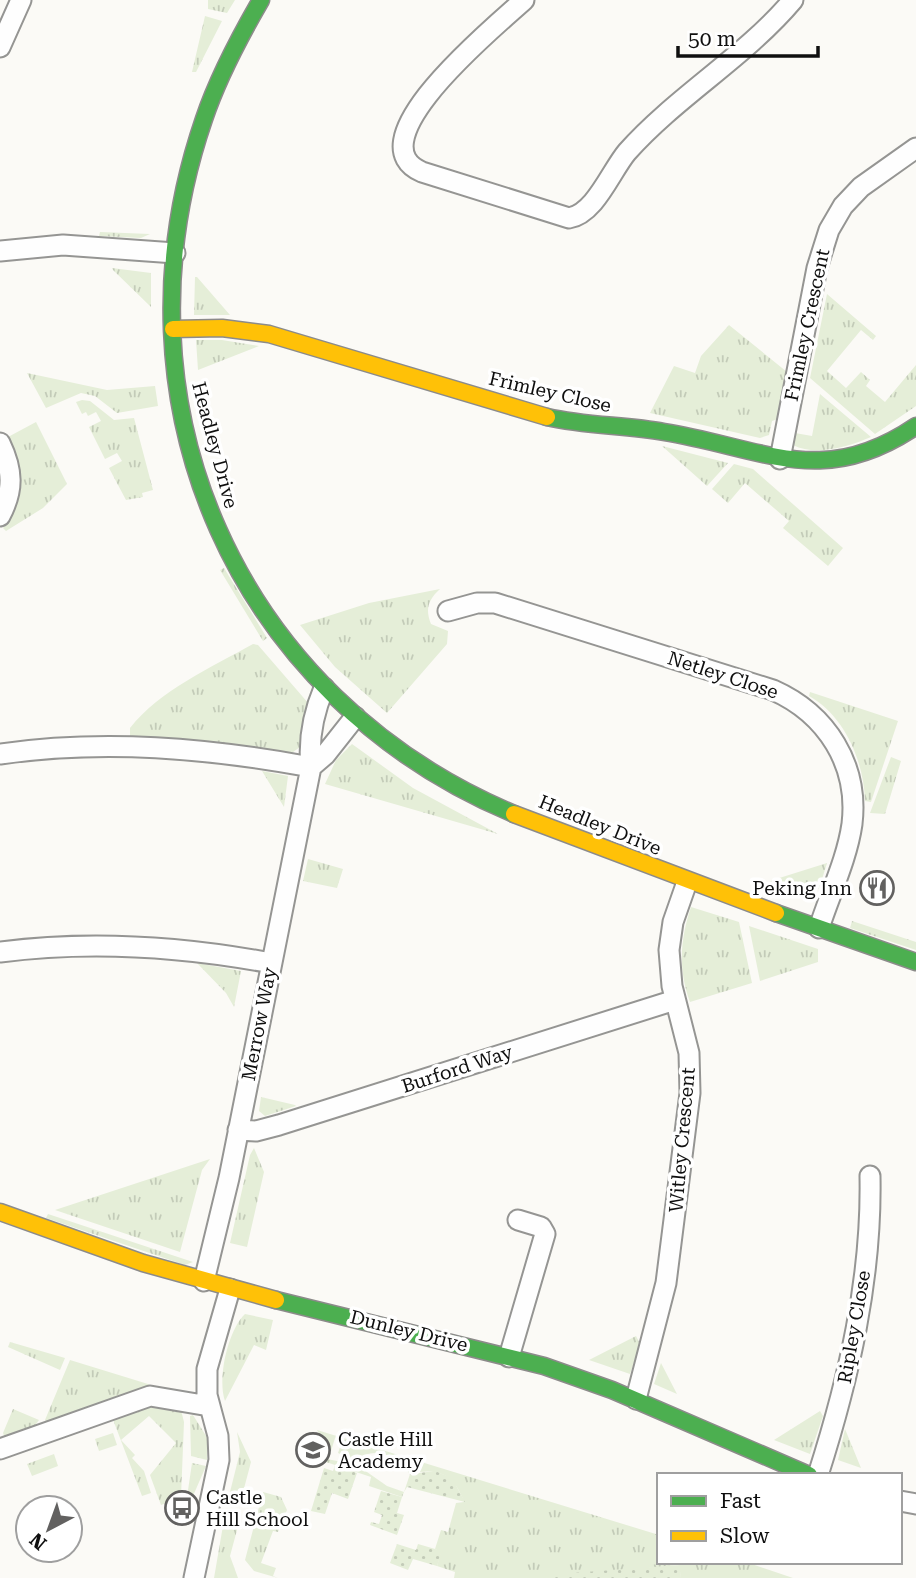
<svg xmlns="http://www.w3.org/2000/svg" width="916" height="1578" viewBox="0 0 916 1578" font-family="'Roboto Serif',serif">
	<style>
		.grass { fill: url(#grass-tufts) }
		.park { fill: url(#park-dots) }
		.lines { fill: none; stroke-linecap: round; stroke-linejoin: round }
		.street-casing { stroke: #959593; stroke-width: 23 }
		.fast-casing { stroke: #8c8b8a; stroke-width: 19 }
		.slow-casing { stroke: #8c8b8a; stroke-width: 19 }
		.street { stroke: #fefefe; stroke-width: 19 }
		.fast { stroke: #4caf50; stroke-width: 16 }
		.slow { stroke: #ffc107; stroke-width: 16 }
		.labels { text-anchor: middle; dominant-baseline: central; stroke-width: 7; stroke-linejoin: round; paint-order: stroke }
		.street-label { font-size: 19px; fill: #0f0f0f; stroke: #fff }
		.poi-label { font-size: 19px; fill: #0f0f0f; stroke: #fff; text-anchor: start }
	</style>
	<defs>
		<pattern id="grass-tufts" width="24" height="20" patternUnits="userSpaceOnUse" patternTransform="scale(1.75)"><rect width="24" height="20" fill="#e5eed8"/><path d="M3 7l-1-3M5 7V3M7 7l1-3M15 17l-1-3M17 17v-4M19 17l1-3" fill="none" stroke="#c3cbb8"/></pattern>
		<pattern id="park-dots" width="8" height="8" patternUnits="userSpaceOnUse" patternTransform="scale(1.75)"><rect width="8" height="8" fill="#e5eed8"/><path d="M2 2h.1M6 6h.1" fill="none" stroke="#c3cbb8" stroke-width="1.8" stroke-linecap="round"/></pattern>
	</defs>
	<rect width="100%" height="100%" fill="#fbfaf6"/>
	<path class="grass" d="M208,0H235L227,13L208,9Z
		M205,16L222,21L196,72H192Z
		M100,232L150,234L141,238L99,236Z
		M112,268L151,273V307L113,270Z
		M195,277H197L230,315H194Z
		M827,294L876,336L873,340L861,330L827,371L846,388L861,372L870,380L866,386L885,402L916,365V406L875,434L810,378Z
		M729,325L787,372L778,419L772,421L769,435L760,438L650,413L674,366L695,373L701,356Z
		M196,340H222L259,346L198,370Z
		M27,373L107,390L155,386L158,406L117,413L95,396L81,393L46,408Z
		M820,394L871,437C850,446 816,457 793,445L795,433L812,436Z
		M82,400L90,401L114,420L134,418L153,490L142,493L143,497L126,500L109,468L122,461L117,453L105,459L89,427L101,421L96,412L88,416L86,412L82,414L76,402Z
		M36,422L67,484L43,508L6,531L3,528C23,496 22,471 8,437Z
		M662,446L728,463L707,486Z
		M734,464L753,469L843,548L828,566L783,528L789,521L745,483L728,503L712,489Z
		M224,568L267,638L263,641L220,570Z
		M440,589C428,600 425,609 431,624L448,631L447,644L387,713L335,667L300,625L369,603Z
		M253,644L258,645L309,704L300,747L289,755L130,738V728C160,690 212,667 253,644Z
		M810,692L898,721L871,802L865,801C864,762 845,716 809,696Z
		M352,744L413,788L498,834L325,784L336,760Z
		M891,757L901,761L885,814L870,813Z
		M262,771L288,776L284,807Z
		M308,859L343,869L337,888L303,881Z
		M827,863L819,889L769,882L773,880Z
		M691,907L739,922L752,983L690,1002C678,969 680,940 691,907Z
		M852,921L916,942V950L850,928Z
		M749,926L818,949V962L760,981Z
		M197,963L241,971L234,1007L226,993Z
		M261,1097L295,1105L296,1106L265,1116L259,1111Z
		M254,1148L264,1172L247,1247L230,1243L250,1155Z
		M210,1159L202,1170L180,1252L55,1210Z
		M48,1214L193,1262L185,1265L46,1218Z
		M245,1314L273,1320L266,1350L254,1345L225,1401C217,1379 228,1330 245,1314Z
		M636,1336L640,1344L630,1374L589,1360Z
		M10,1342L65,1358L60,1370L8,1347Z
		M70,1360L148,1384L153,1387L48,1423L45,1420Z
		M661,1363L677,1394L654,1384Z
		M147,1405L181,1410L184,1422L181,1497L161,1505L150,1475L176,1443L149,1416L121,1440L135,1455L132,1458L144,1471L151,1493L142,1496L112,1417Z
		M13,1409L39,1420L33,1428L5,1438L3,1433Z
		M820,1411L823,1416L810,1454L774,1440Z
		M193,1415L208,1439L207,1460L191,1456L190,1416Z
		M845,1429L861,1468L838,1460Z
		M317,1430L659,1535V1562H746L793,1578H681L679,1565L545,1578H454L455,1572L437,1566L441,1552L435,1549L441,1530L448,1532L456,1503L464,1502C454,1475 439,1467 410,1474C396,1454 375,1446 354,1460L338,1453L342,1441L335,1438L331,1451Z
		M237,1432L251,1462L242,1496L230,1492L240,1452Z
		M113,1433L117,1445L99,1451L95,1439Z
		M54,1454L58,1466L32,1476L27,1464Z
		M327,1459L357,1465L387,1486L404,1492L402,1497L369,1486L371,1477L326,1462Z
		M192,1463L206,1466L193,1496L187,1497Z
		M263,1492L281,1497L287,1510L278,1532L273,1531L261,1563L276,1568L273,1576L278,1578L254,1571L245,1560Z
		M225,1514L240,1519L230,1556L238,1578H214Z"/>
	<path class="park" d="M335,1465L357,1473L348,1499L332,1493L325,1514L311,1511L324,1468L333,1471Z
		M435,1471L452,1478L465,1502L407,1487L404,1492L410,1474Z
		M381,1491L402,1497L397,1513L404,1515L397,1535L370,1525L371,1522L379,1524L382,1515L374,1512Z
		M397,1544L416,1550L418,1544L442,1551L437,1566L413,1559L408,1570L390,1563Z
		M680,1565L681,1578H545V1575Z"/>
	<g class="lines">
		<g class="street-casing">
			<path id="street" d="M524,0C497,25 352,142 422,172L569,218C595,214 611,171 627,152C677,96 745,57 793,0
				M0,47L21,0
				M0,251L63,245L175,253
				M0,443C13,470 14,490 0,516
				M780,459L817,268L829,230L843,206L861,187L916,148
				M448,611L477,603H495L773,690C827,714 859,765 852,824C847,859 830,894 819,928
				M0,754C105,739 207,748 311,767
				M311,767L325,755L355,717
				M0,952C92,940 180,946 271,963
				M238,1130L256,1131L279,1125L675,1000
				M204,1281L229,1178L311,767C308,739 313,714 324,688
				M509,1357L545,1234L541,1227L518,1220
				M636,1399L666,1283L690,1093L689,1053L672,986L669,950L673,922L687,882
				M0,1449L150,1396L209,1406
				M818,1475C849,1378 872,1278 870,1176
				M900,1501L916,1504
				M194,1578L219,1460L218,1436L207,1395V1369L230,1289"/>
		</g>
		<g class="fast-casing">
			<path id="fast" d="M261,0C239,38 218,77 204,119C106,404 237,698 514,814
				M547,417C586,426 625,425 664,432C763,448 822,490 916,426
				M776,913L916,962
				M276,1300L544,1366L612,1390L809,1475"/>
		</g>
		<g class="slow-casing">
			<path id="slow" d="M173,329L222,328L269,334L547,417
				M514,814L776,913
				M0,1212L143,1263L276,1300"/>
		</g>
		<use href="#street" class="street"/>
		<use href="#fast" class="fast"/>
		<use href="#slow" class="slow"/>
	</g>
	<defs>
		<g id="restaurant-ring" transform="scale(1.75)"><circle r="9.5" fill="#fff" stroke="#626160" stroke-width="1.5"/><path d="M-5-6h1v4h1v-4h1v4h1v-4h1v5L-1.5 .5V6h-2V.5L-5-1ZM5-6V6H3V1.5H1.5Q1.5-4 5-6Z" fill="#626160"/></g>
		<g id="school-ring" transform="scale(1.75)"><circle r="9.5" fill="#fff" stroke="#626160" stroke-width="1.5"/><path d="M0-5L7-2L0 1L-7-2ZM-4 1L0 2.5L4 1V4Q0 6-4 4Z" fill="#626160"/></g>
		<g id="bus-ring" transform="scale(1.75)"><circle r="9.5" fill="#fff" stroke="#626160" stroke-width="1.5"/><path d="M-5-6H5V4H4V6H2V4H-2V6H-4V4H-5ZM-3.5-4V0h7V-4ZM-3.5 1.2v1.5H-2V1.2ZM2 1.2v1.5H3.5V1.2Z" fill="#626160"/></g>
	</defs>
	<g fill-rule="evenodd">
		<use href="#restaurant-ring" x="877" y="888"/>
		<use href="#school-ring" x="313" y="1450"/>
		<use href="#bus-ring" x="182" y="1508"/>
	</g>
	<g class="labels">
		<g class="street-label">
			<text transform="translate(807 325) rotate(-78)">Frimley Crescent</text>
			<text transform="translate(550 392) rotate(13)">Frimley Close</text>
			<text transform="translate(215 445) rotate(75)">Headley Drive</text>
			<text transform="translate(723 675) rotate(18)">Netley Close</text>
			<text transform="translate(600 825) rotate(22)">Headley Drive</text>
			<text transform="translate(259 1024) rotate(-79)">Merrow Way</text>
			<text transform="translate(457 1069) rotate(-18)">Burford Way</text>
			<text transform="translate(682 1140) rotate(-85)">Witley Crescent</text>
			<text transform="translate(854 1327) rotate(-80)">Ripley Close</text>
			<text transform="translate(409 1331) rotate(14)">Dunley Drive</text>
		</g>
		<g class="poi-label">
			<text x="852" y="888" text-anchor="end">Peking Inn</text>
			<text x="338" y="1439">Castle Hill<tspan x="338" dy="22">Academy</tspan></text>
			<text x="206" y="1497">Castle<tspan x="206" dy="22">Hill School</tspan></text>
		</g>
	</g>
	<rect x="657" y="1473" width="245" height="91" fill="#ffffff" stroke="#9f9f9f" stroke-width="2"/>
	<rect x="671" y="1496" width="35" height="10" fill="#4caf50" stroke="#9f9f9f" stroke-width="2"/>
	<text x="720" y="1508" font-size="21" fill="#0f0f0f">Fast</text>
	<rect x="671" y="1531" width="35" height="10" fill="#ffc107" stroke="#9f9f9f" stroke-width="2"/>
	<text x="720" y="1543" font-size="21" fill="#0f0f0f">Slow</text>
	<g transform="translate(49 1529) rotate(221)"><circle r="33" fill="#ffffff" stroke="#9f9f9f" stroke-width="2"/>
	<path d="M0-5L12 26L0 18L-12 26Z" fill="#626160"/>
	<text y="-10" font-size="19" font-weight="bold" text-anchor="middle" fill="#0f0f0f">N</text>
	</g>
	<path d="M678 46v10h140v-10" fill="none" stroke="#0f0f0f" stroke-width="3.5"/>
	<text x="688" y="46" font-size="21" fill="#0f0f0f" stroke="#ffffff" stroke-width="5" paint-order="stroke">50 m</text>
</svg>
